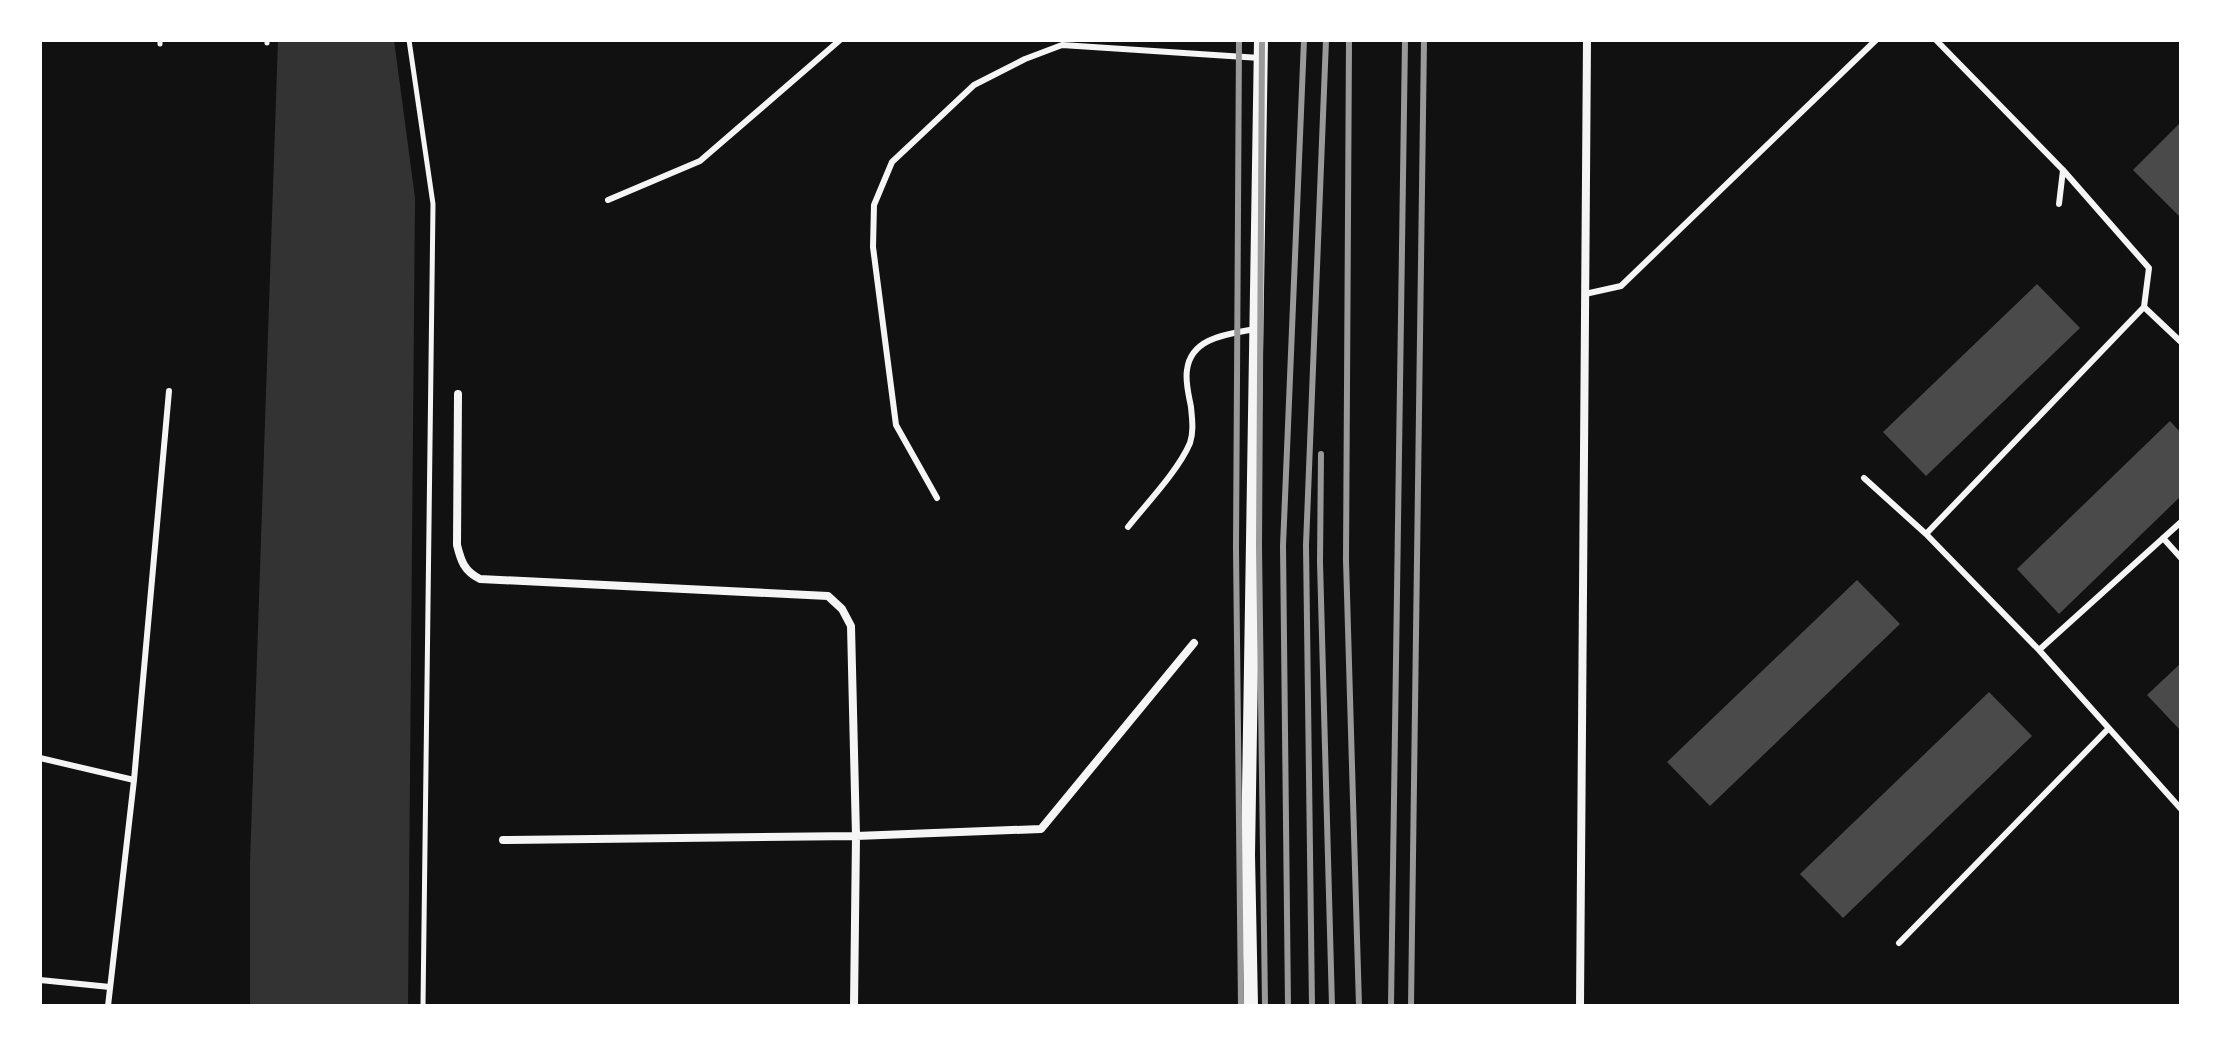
<svg xmlns="http://www.w3.org/2000/svg" width="2221" height="1046" viewBox="0 0 2221 1046" font-family="Inter,sans-serif">
	<style>
		.water { fill: #333 }
		.building { fill: #4a4a4a }
		.lines { fill: none; stroke-linecap: round; stroke-linejoin: round }
		.path { stroke: #f5f5f5; stroke-width: 5 }
		.service { stroke: #f5f5f5; stroke-width: 6 }
		.minor { stroke: #f5f5f5; stroke-width: 8 }
		.tertiary { stroke: #f5f5f5; stroke-width: 14 }
		.rail { stroke: #9a9a9a; stroke-width: 6 }
	</style>
	<rect width="100%" height="100%" fill="#111"/>
	<path class="water" d="M278,40H394L415,198L408,1006H250V863Z"/>
	<path class="building" d="M2181,122V218L2133,170Z
		M2037,284L2080,328L1926,476L1883,432Z
		M2170,421L2181,433V496L2059,614L2017,569Z
		M1857,580L1900,624L1710,806L1667,762Z
		M2181,663V731L2147,695Z
		M1989,692L2032,736L1843,918L1800,874Z"/>
	<g class="lines">
		<path class="path" d="M409,40L433,204L423,1006
			M267,43V40
			M160,44V40"/>
		<path class="service" d="M1936,40L2063,170L2149,268L2144,307L1926,534L2039,650L2181,809
			M608,200L700,161L840,40
			M2059,204L2063,170
			M1585,294L1621,286L1876,40
			M2144,307L2181,342
			M1864,478L1926,534
			M937,498L896,425L873,247L874,205L892,162L974,85L1025,59L1062,45L1260,58
			M1128,527C1147,503 1178,471 1190,443C1194,431 1192,419 1191,407C1189,396 1185,382 1187,370C1191,337 1229,334 1255,329
			M2163,538L2181,558
			M2039,650L2181,522
			M40,758L134,780
			M1899,943L2108,729
			M40,980L110,987
			M108,1006L134,780L169,391"/>
		<path class="minor" d="M458,394L457,545C461,561 464,571 480,579L828,596L842,609L851,626L856,836L854,1006
			M503,840L856,836L1041,829L1194,643
			M1580,1006L1587,40"/>
		<path class="tertiary" d="M1251,1006L1248,855L1261,40"/>
		<path class="rail" d="M1239,40L1236,548L1241,1006
			M1262,40L1259,547L1265,1006
			M1349,40L1346,560L1359,1006
			M1321,454L1320,562L1332,1006
			M1288,1006L1283,546L1304,40
			M1312,1006L1306,545L1326,40
			M1391,1006L1405,40
			M1411,1006L1424,40"/>
	</g>
	<rect width="2221" height="1046" fill="none" stroke="#ffffff" stroke-width="84"/>
</svg>
